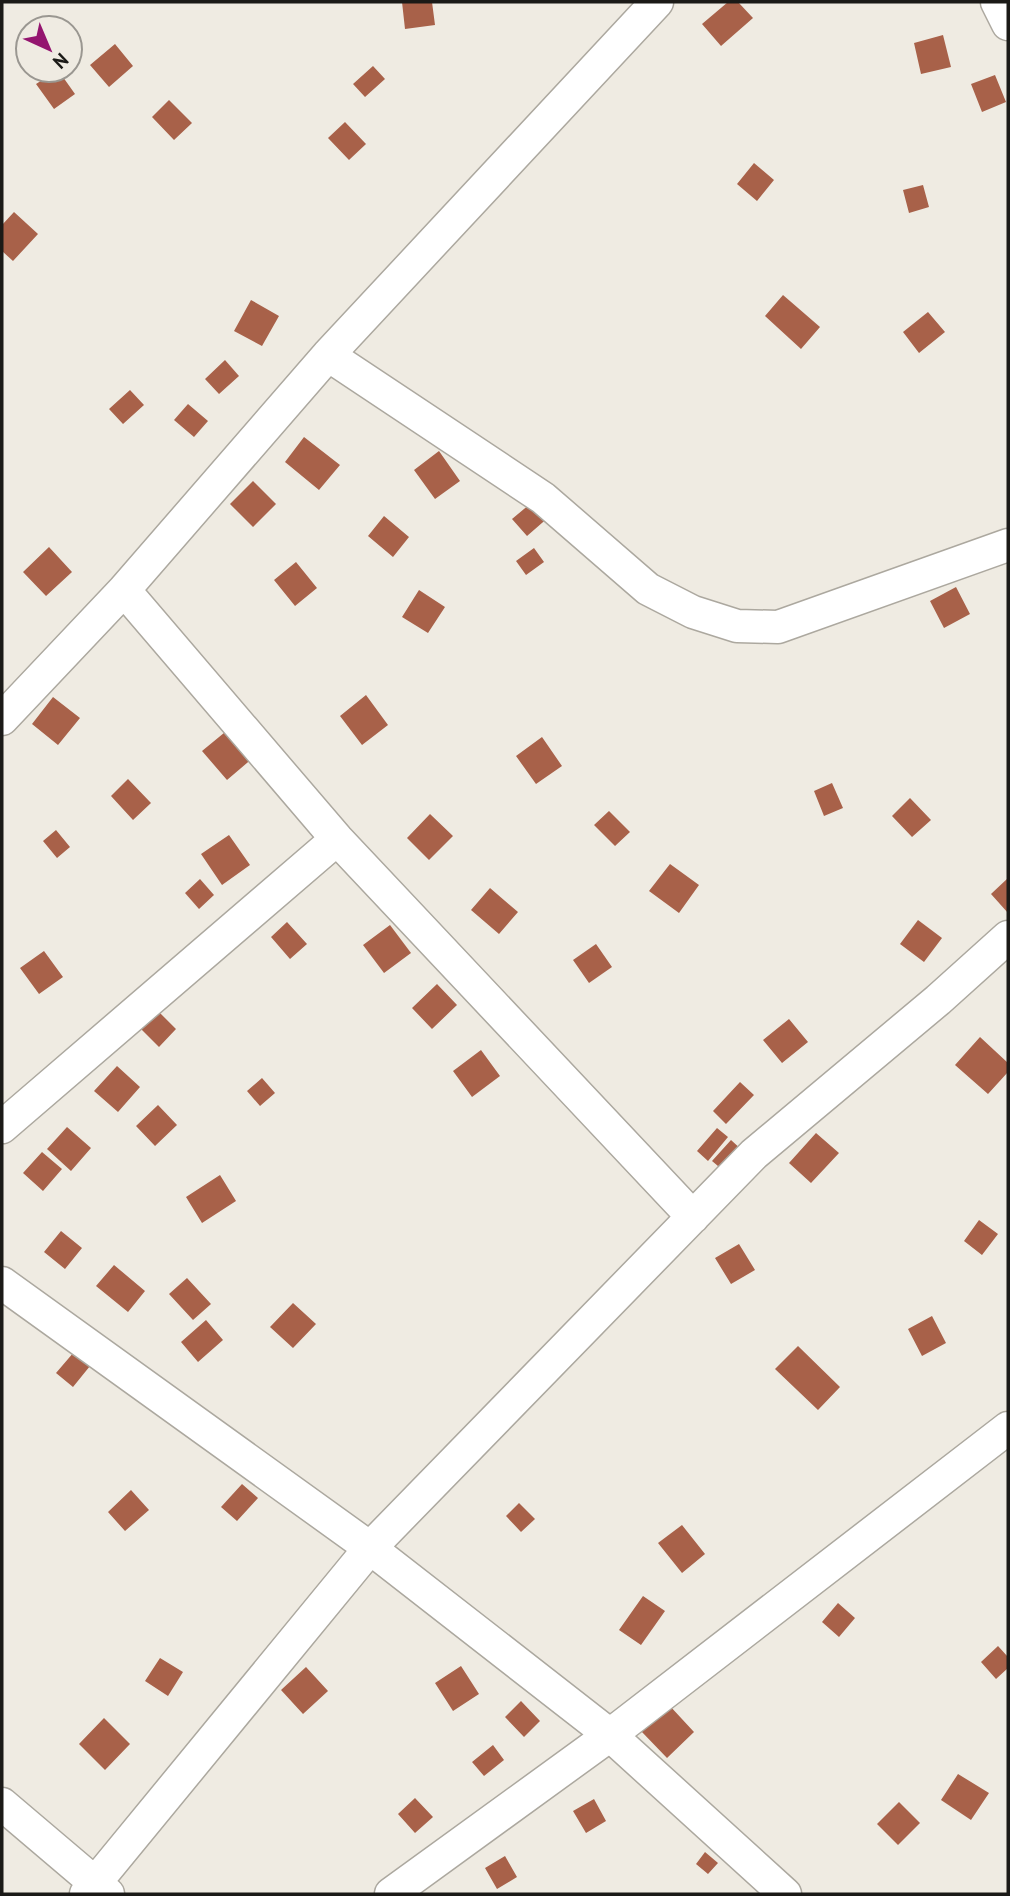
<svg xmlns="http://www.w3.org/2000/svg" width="1010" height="1896" viewBox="0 0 1010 1896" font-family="'PT Sans',sans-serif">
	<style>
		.building { fill: #a86149 }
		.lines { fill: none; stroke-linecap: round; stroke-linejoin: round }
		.minor-casing { stroke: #aca89f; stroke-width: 35 }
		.minor { stroke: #fff; stroke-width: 32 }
	</style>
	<rect width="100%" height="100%" fill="#efebe2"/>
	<path class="building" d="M402,2H432L435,25L405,29Z
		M728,2H738L753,18L721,46L702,24Z
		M943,35L951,67L921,74L914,43Z
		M115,44L133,66L109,87L90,65Z
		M373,66L385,79L365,97L353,84Z
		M58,70L75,94L54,109L36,84Z
		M995,75L1006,102L982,112L971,84Z
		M169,100L192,123L174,140L152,117Z
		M345,122L366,144L349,160L328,138Z
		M754,163L774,180L757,201L737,184Z
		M923,185L929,207L909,213L903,190Z
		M14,212L38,234L13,261L2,251V225Z
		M783,295L820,327L801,349L765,316Z
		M251,300L279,316L262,346L234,331Z
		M928,312L945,332L919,353L903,332Z
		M225,360L239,376L219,394L205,379Z
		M130,390L144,405L123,424L109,409Z
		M188,404L208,421L194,437L174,420Z
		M304,437L340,465L319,490L285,462Z
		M439,451L460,481L435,499L414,470Z
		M253,481L276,504L253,527L230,504Z
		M536,499L550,516L527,536L512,519Z
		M384,516L409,537L393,557L368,536Z
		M49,547L72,572L46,596L23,572Z
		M534,548L544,562L526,575L516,561Z
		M296,562L317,588L295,606L274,580Z
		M956,587L970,614L944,628L930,601Z
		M419,590L445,607L428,633L402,617Z
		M366,695L388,725L362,745L340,716Z
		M53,697L80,718L58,745L32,724Z
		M230,728L254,757L227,780L202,751Z
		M542,737L562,766L536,784L516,756Z
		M128,779L151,803L133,820L111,796Z
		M832,783L843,808L824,816L814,791Z
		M910,798L931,820L912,837L892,816Z
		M609,811L630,832L615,846L594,825Z
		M430,814L453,836L429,860L407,838Z
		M56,830L70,847L57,858L43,841Z
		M229,835L250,865L222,885L201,854Z
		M670,864L699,885L679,913L649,891Z
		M1008,878V913L991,894Z
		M200,879L214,895L199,909L185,893Z
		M490,888L518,912L499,934L471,910Z
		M918,920L942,938L924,962L900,944Z
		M287,922L307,944L290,959L271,937Z
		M390,925L411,953L384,973L363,945Z
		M596,944L612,967L589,983L573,960Z
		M44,951L63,977L39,994L20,968Z
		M437,984L457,1005L432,1029L412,1008Z
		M154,1007L176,1029L159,1047L137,1025Z
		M789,1019L808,1042L782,1063L763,1040Z
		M980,1037L1008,1063V1072L988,1094L955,1065Z
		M481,1050L500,1076L472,1097L453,1071Z
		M117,1066L140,1087L118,1112L94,1091Z
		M262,1078L275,1093L260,1106L247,1091Z
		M740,1082L754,1095L726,1124L713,1111Z
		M158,1105L177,1125L155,1146L136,1126Z
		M67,1127L91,1148L71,1171L47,1149Z
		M717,1128L728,1137L708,1161L697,1151Z
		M816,1133L839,1153L811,1183L789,1163Z
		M731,1140L743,1151L724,1171L712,1161Z
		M42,1152L62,1169L43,1191L23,1173Z
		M220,1175L236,1201L202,1223L186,1197Z
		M979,1220L998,1234L982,1255L964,1241Z
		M61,1231L82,1248L65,1269L44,1252Z
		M739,1244L755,1270L731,1284L715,1258Z
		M114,1265L145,1291L128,1312L96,1286Z
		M187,1278L211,1304L193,1320L169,1294Z
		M293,1303L316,1324L293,1348L270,1327Z
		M932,1316L946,1343L922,1356L908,1329Z
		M206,1320L223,1340L198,1362L181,1342Z
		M798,1346L840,1387L818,1410L775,1369Z
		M74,1352L90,1366L73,1387L56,1373Z
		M242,1484L258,1498L237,1521L221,1507Z
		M131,1490L149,1510L125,1531L108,1512Z
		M519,1503L535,1519L521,1532L506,1516Z
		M682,1525L705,1554L682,1573L658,1543Z
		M643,1596L665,1611L641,1645L619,1630Z
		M838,1603L855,1618L839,1637L822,1622Z
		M998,1646L1008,1657V1668L996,1679L981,1662Z
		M160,1658L183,1672L168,1696L145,1681Z
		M461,1666L479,1694L453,1711L435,1683Z
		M306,1667L328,1691L303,1714L281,1690Z
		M521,1701L540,1721L524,1737L505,1717Z
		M669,1705L694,1732L667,1758L641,1731Z
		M104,1718L130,1744L105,1770L79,1744Z
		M493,1745L504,1760L484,1776L472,1762Z
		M958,1774L989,1793L971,1820L941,1800Z
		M415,1798L433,1817L415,1833L398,1814Z
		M594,1799L606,1821L586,1833L573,1811Z
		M899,1802L920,1823L898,1845L877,1824Z
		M705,1852L718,1863L708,1874L696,1864Z
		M505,1856L517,1877L497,1889L485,1868Z"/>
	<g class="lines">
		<g class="minor-casing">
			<path id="minor" d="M997,2L1008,24
				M328,355L543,498L648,589L693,612L737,626L778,627L1008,545
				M124,590L337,839L693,1217
				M2,719L124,590L328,355L657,2
				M2,1127L337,839
				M2,1283L370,1548L610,1735L785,1894
				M2,1804L108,1894
				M86,1894L370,1548L754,1154L938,1000L1008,937
				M391,1894L610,1735L1008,1428"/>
		</g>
		<use href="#minor" class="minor"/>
	</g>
	<rect width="1010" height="1896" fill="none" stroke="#1b1a17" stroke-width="7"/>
	<g transform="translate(49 49) rotate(136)"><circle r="33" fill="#efebe2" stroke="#9a9791" stroke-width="2"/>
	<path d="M0-5L12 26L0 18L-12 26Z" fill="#94156f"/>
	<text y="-10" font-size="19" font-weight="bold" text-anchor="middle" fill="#1b1a17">N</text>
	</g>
</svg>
